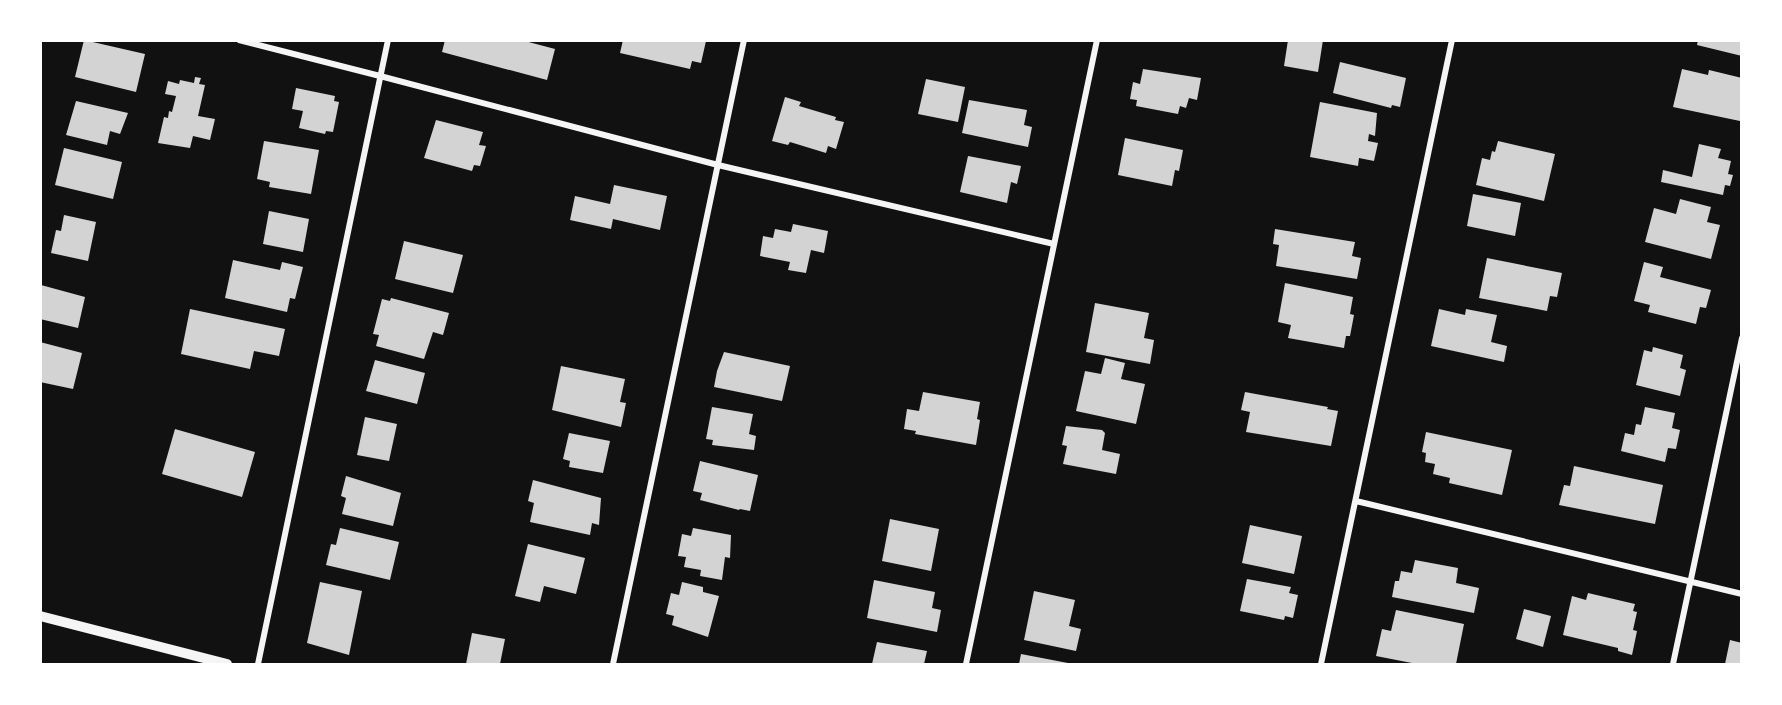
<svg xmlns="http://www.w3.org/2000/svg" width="1782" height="705" viewBox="0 0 1782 705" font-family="'Fira Sans',sans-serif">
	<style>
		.building { fill: #d3d3d3 }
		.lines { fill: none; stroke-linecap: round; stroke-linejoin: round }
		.minor { stroke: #f5f5f5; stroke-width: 6 }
		.tertiary { stroke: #f5f5f5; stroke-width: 10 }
	</style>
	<rect width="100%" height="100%" fill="#111"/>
	<path class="building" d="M84,40L145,54L136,92L75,77Z
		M445,40H521L555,49L547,80L442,52Z
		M623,40H705L706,41L701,63L692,61L690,69L620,53Z
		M1288,40H1323L1318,72L1284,66Z
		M1698,40H1742V56L1697,45Z
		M1340,62L1406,78L1400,107L1392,105L1391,108L1333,93Z
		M1143,69L1201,78L1197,100L1189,98L1186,108L1180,106L1178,114L1136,106L1137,100L1130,99L1133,82L1140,84Z
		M1682,69L1708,75L1709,70L1742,78L1740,121L1673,107Z
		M195,77L201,78L199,84L205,85L198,116L215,119L210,140L193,136L190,148L158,143L164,117L168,118L169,111L172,112L176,96L165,94L168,81L179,84L180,80L194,83Z
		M926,79L965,87L958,122L918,114Z
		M296,88L335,96L334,101L339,102L333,132L326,131L325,134L299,128L303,111L292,109Z
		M785,97L801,102L799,106L836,117L835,120L844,122L836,149L828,146L826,153L790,142L788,145L772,141Z
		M969,100L1027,110L1024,125L1032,127L1028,147L962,133Z
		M76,101L128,113L120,134L110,131L107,145L66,135Z
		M1320,102L1377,113L1375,136L1369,134L1368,141L1378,143L1374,161L1359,158L1358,166L1310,157Z
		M436,120L483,132L479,145L486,146L480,166L474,165L472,171L424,158Z
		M1125,138L1183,150L1179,171L1175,170L1172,186L1118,175Z
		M264,141L319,150L311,194L269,187L270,182L257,179Z
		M1498,141L1555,154L1544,201L1476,185L1482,158L1490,160L1492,151L1495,152Z
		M1699,144L1721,149L1718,158L1731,161L1728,174L1733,175L1730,186L1725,185L1723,195L1661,182L1663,170L1692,177Z
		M64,148L122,162L113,199L55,185Z
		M968,156L1021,166L1017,184L1011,182L1007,203L960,192Z
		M614,185L667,196L660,230L613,219L611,229L570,220L575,196L610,204Z
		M1473,194L1521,203L1515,236L1467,226Z
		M1680,199L1711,207L1707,222L1720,225L1711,259L1645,242L1654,208L1676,214Z
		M269,211L309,219L303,252L263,244Z
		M64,215L96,222L88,261L51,253L56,230L61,231Z
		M793,224L828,231L824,253L811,250L806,273L788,270L790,262L760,256L763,236L773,238L775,229L791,232Z
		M1275,229L1355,242L1352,256L1361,258L1357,279L1276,266L1279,245L1273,244Z
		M404,241L463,255L453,293L395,279Z
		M1487,258L1562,273L1557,297L1550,296L1547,311L1479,298Z
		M233,260L280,270L282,262L303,267L295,299L290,298L287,312L225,298Z
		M1644,262L1663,267L1660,277L1711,290L1706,308L1700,307L1696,324L1648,312L1650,305L1634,301Z
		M1285,283L1353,297L1350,314L1354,315L1350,336H1346L1344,348L1288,338L1291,325L1278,322Z
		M41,285L85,297L78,328L40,319Z
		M391,298L449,313L443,335L433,332L424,359L376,346L379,335L373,334L382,299L390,301Z
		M1095,303L1149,313L1144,338L1154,340L1150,364L1086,352Z
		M190,309L285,329L279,356L254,351L250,369L181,354Z
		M1439,309L1465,315L1466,309L1497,315L1491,342L1507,346L1504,362L1431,346Z
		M40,342L82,353L73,389L40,382Z
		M1653,347L1683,355L1680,368L1686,370L1680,396L1636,385L1644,350L1652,352Z
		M724,352L790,366L782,401L714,387L717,371Z
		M1105,358L1125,363L1121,379L1145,384L1136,424L1076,411L1085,371L1101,374Z
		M375,360L425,373L417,404L366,391Z
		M561,366L625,379L620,402L626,403L621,427L552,410Z
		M923,392L980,402L977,419L980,420L976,445L915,434L916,431L904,429L907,409L919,411Z
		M1245,392L1328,407L1327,409L1338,411L1331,446L1246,432L1250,412L1241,410Z
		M712,407L753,414L749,434L756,436L754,450L712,445L713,440L706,439Z
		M1645,407L1675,413L1672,428L1680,430L1676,449L1668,448L1665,462L1621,451L1625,433L1634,435L1636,424L1641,425Z
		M365,417L397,424L389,461L357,455Z
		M1066,426L1102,430L1105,433L1102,450L1120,454L1116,474L1063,464L1067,446L1062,445Z
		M175,429L255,452L242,497L162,474Z
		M1426,432L1512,450L1502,495L1449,483L1450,478L1433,474L1435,464L1425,462L1426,453L1422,452Z
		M569,433L610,441L603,473L569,467L570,461L563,459Z
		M700,461L758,475L750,511L740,509L739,510L700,500L702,493L693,491Z
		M1574,466L1663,485L1655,524L1559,505L1564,485L1570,486Z
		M346,476L401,493L393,526L342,514L346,498L341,496Z
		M533,480L601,498L599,525L592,523L590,535L530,522L534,503L528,501Z
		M890,519L939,529L931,571L882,561Z
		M1250,525L1302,536L1294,574L1242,563Z
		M340,528L399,542L390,580L326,565L331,544L336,545Z
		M693,528L731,535L730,558L725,557L722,580L700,576L701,570L684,567L686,557L678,556L682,534L691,536Z
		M528,544L585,558L576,594L544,586L540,602L515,596Z
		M1415,560L1458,568L1456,583L1479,588L1474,613L1392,597L1395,581H1399L1401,571L1412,573Z
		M1247,579L1291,587L1289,593L1298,595L1293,618L1285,616L1284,620L1240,611Z
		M874,580L935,592L932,608L941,610L937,632L867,618Z
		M320,582L362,591L349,655L307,643Z
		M682,582L703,587V592L719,596L708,637L672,625L674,616L666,614L671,593L679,595Z
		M1034,591L1075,600L1069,626L1081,629L1076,651L1024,640Z
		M1588,593L1635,604L1633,611L1637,612L1633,630L1637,631L1632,655L1618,651V648L1563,635L1572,596L1586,600Z
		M1524,609L1551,616L1543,647L1516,639Z
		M1396,610L1464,624L1456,664H1417L1376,656L1382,629L1391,631Z
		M472,633L505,639L500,664H466Z
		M1730,640L1742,643V664H1725Z
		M877,642L927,651L924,664H872Z
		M1021,654L1068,663V664H1019Z"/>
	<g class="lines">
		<path class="minor" d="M239,40L380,76L718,165L1054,244
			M1356,501L1742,594
			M258,664L388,40
			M613,664L744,40
			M966,664L1097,40
			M1321,664L1452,40
			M1673,664L1742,338"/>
		<path class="tertiary" d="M40,616L227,664"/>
	</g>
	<rect width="1782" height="705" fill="none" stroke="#ffffff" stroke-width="84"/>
</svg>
